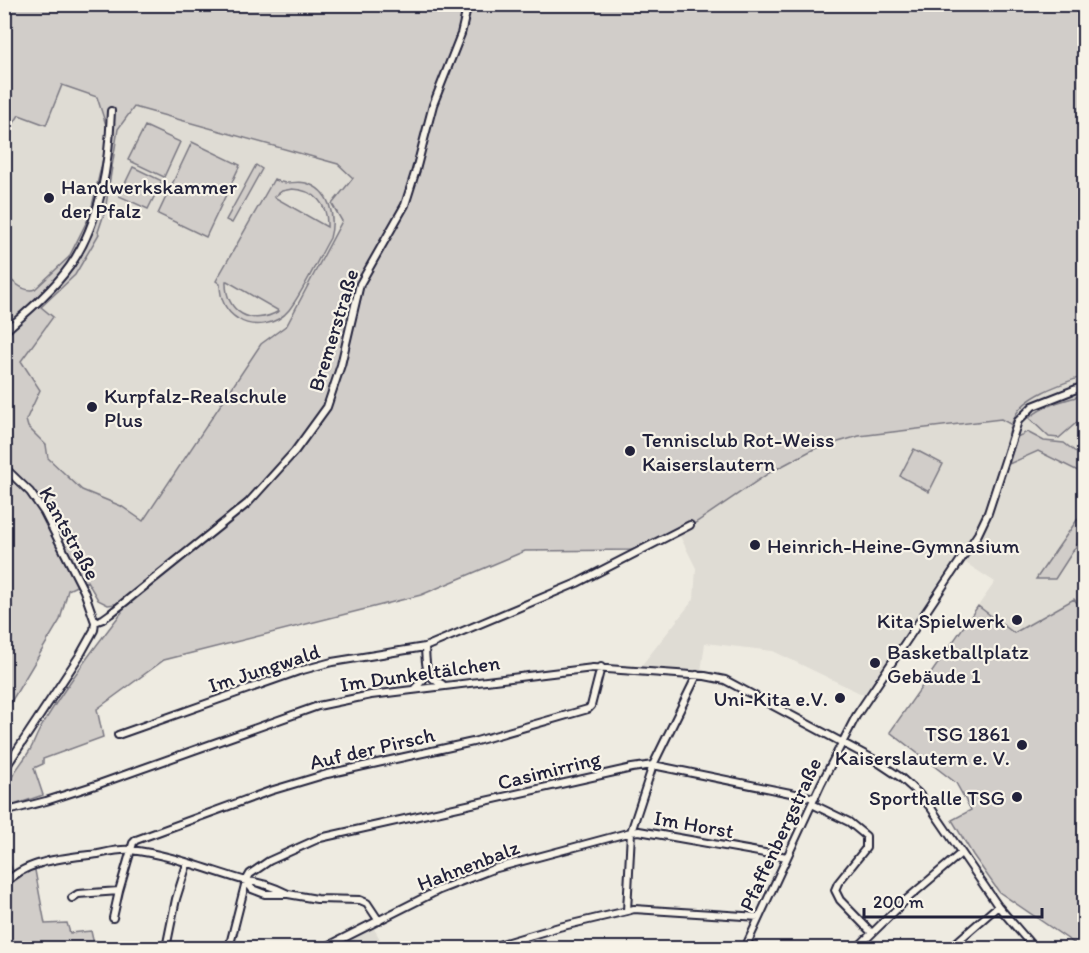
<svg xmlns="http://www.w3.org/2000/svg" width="1089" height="953" viewBox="0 0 1089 953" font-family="Itim,sans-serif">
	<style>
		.built { fill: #dfdcd4 }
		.green { fill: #d1cdc9; stroke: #7a7882; stroke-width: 1.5; fill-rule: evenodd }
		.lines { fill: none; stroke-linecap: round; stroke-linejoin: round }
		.minor-casing { stroke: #22223b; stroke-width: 10 }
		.minor { stroke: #f7f3e8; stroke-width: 6 }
		.poi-dot { fill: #22223b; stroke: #f7f3e8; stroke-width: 2 }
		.labels { text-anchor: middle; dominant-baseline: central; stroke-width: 4.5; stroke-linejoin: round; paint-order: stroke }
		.poi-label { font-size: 21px; fill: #22223b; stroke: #f7f3e8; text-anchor: start }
		.street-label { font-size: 21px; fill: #22223b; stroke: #f7f3e8 }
	</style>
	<rect width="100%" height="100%" fill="#eeebe1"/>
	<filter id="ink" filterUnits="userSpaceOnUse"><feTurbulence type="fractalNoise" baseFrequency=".0167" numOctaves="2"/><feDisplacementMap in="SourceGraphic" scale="12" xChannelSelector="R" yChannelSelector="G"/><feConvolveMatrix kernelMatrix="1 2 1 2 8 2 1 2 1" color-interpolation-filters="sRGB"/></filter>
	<g filter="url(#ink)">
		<path class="built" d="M62,84L97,97L107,128L105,150L90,215L80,238L69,257L53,274L31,291L9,279L5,284V137L19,115Z
			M134,107L338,164L353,178L333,204L342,221L287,325L261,344L143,521L121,506L82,490L48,458L45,445L28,427L26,420L40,390L21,361L53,317L40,307L75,275L94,243L105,211L118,129Z
			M1084,376V612L1073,599L1014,633L978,606L995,582L958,558L866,696L773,651L705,643L701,671L641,666L694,599L696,568L679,534L769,473L814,449L859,436L1001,419L1015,415L1031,399L1064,383Z
			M373,927L385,948H333L347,941Z"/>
		<path class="green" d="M5,5H1084V335L1079,343L1084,346V376C1064,383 1025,395 1015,416C1009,428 1006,444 1002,457L1012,425L1001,419L859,436L814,449L769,473L679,534L678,529L637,550L525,551L421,595L164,660L97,709L103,737L43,759V764L34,768L43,795L11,806L5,802C5,780 19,768 30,750C34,743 36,736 40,729C64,688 93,649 122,612L115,604L108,605L98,600L87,581L68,590L60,620L5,712V285L9,279C17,284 26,293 35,289L69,257L90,215L105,150L107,128L97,97L62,85L46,125L19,115L5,137ZM134,107L338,164L353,178L332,204L342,221L287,325L261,344L143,521L121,506L82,490L48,458L46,445L28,427L26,420L40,390L21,361L53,317L41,307L75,275L99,234L98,232L105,211L118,129Z
			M145,126L180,142L164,177L128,160Z
			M192,142L240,165L206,237L158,214Z
			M256,165L262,169L232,223L226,220Z
			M133,167L162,181L148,209L119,196Z
			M274,179C288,187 292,180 306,183C330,190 336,216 330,238C318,259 303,292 289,310C277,325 253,329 238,319C225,311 220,298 220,284L216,281ZM292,189C315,190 328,204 327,227L274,197L282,191ZM226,281H227L279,311C252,327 225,313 226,281Z
			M1084,395V418L1083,417L1059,438L1049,437L1029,418C1045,404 1065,400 1084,395Z
			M1027,432L1044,441L1064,443L1081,456L1084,453V474L1038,451L1009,464L1017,437Z
			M914,449L943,464L929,492L900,476Z
			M1084,510V534L1055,579H1036Z
			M1074,599L1084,612V948H1081L999,892L973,855L952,820L971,810L956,783L890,732L978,606L1014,633Z
			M4,852L14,873L34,865L45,924L67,923L70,933L91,931L93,940L119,948H5Z"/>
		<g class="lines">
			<g class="minor-casing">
				<path id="minor" d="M4,332C27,312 52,291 70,266C101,221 109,164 111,111
					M4,467L30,492L44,512L84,591L95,622L94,630L80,655L4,770
					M95,622L103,619L110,614L248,503L295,451L327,407L341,365L360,284L405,205L416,170L433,105L461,34L468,4
					M442,684C424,677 426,663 425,647L577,583L690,525
					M415,688L423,680L426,669
					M118,735L299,671L332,662L425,647
					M812,804L849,822L866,836V848L838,883L835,890L840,900L872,933
					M4,812L46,801L99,784L318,706L371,695L593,668L705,676L725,680L873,759L900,777L918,793L931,808L998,906L1034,948
					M246,881L252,889L265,894H288L317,899L360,900L367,903L379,921
					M4,885C25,859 68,858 98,854C108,852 120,849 130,850C169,854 208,870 246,881C261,882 274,887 288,894
					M72,898L78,894L119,891L133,843L136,840L270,791L327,774L473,742L588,709L591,706L601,667
					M627,911L634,909L759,917
					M113,918L119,891
					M166,948L176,899L187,864
					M229,948L246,881L250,874L269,861L320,838L632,768L653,765L815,798
					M324,948L439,890L493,869L631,832L639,831L787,857
					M488,948L559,927L627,911L631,832L653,765L697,675
					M745,948L821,784L856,716L978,534L988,513L1018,421L1033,406L1084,386
					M857,948L907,899L960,854
					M950,948L998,906"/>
			</g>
			<use href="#minor" class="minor"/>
		</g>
	</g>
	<g class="poi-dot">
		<circle cx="49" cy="198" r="6"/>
		<circle cx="92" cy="407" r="6"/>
		<circle cx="630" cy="451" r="6"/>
		<circle cx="755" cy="545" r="6"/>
		<circle cx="1017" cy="620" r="6"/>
		<circle cx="875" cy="663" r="6"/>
		<circle cx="840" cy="698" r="6"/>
		<circle cx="1022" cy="745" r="6"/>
		<circle cx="1017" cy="797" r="6"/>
	</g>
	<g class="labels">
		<g class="poi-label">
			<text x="61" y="186">Handwerkskammer<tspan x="61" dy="24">der Pfalz</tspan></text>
			<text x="104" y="395">Kurpfalz-Realschule<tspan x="104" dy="24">Plus</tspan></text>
			<text x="642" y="439">Tennisclub Rot-Weiss<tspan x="642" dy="24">Kaiserslautern</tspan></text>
			<text x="767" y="545">Heinrich-Heine-Gymnasium</text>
			<text x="1005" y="620" text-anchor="end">Kita Spielwerk</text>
			<text x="887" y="651">Basketballplatz<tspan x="887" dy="24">Gebäude 1</tspan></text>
			<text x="828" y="698" text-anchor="end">Uni-Kita e.V.</text>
			<text x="1010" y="733" text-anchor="end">TSG 1861<tspan x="1010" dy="24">Kaiserslautern e. V.</tspan></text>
			<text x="1005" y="797" text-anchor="end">Sporthalle TSG</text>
		</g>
		<g class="street-label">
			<text transform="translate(333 330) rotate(-73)">Bremerstraße</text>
			<text transform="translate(70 533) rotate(61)">Kantstraße</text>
			<text transform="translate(264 668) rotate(-18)">Im Jungwald</text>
			<text transform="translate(420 673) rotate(-8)">Im Dunkeltälchen</text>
			<text transform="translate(372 748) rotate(-13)">Auf der Pirsch</text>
			<text transform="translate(549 770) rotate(-14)">Casimirring</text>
			<text transform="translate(694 824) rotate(10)">Im Horst</text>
			<text transform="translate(780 834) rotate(-65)">Pfaffenbergstraße</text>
			<text transform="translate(468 865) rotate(-21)">Hahnenbalz</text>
		</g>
	</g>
	<rect width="1089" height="953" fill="none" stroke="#f7f3e8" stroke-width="24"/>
	<rect x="12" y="12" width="1065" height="929" fill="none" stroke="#22223b" stroke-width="2" filter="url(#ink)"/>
	<path d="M864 908v9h178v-9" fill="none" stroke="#22223b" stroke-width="3"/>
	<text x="873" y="908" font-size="18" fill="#22223b" stroke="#f7f3e8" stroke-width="4.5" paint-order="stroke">200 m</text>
</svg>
